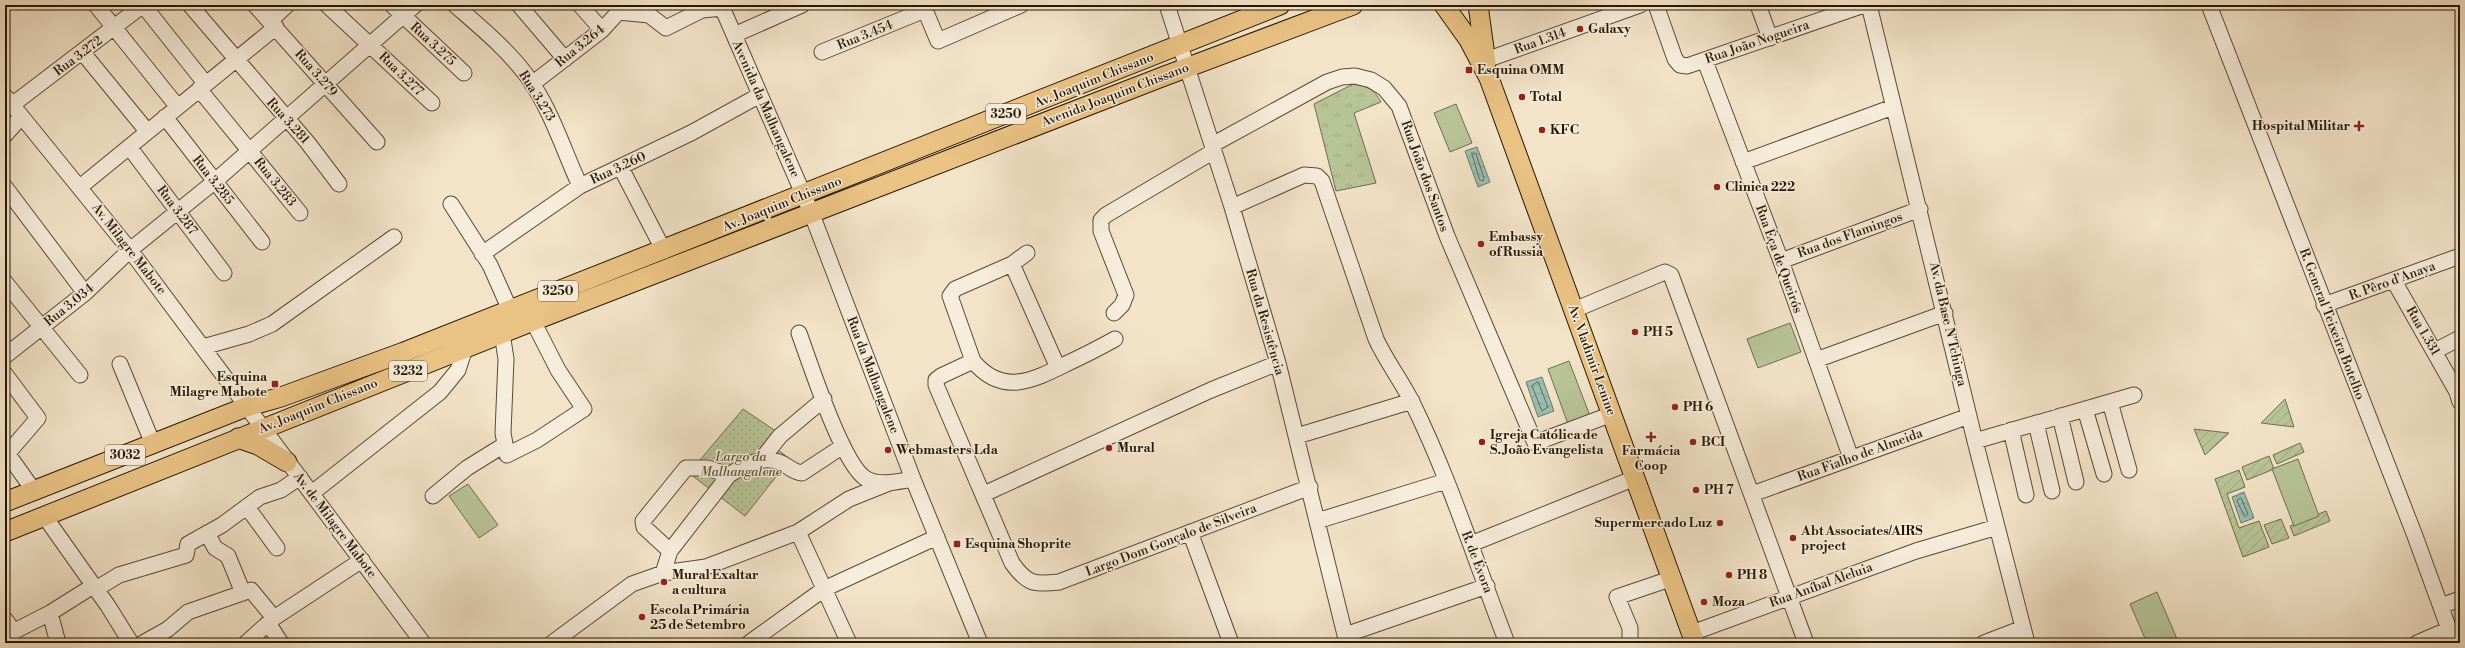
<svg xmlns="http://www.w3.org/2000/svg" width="2465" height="648" viewBox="0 0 2465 648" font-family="'Libre Bodoni',serif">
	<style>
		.grass { fill: url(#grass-tufts); stroke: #706e4d }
		.park { fill: url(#park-dots); stroke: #706e4d }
		.garden { fill: url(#garden-furrows); stroke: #706e4d }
		.pitch { fill: #b8c599; stroke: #706e4d }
		.water { fill: url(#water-waves); stroke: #6d7c6c }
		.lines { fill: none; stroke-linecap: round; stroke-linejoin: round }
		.shore { stroke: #616b5a; stroke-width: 1 }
		.minor-casing { stroke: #5a4a33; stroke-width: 17 }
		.major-casing { stroke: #271701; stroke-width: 21 }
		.minor { stroke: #f7eddc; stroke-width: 15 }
		.major { stroke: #eac284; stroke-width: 19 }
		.poi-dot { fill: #8f2418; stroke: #f7eddc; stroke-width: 1.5 }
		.labels { text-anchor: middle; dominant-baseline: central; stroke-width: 3; stroke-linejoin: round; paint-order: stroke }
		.shield { fill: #f7eddc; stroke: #655743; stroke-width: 1 }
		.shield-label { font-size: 12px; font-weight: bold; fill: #271701 }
		.poi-label { font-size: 13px; font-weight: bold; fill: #271701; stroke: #f7eddc; text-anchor: start }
		.street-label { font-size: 13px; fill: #271701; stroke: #f7eddc }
		.park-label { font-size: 13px; font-style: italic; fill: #5a5436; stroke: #f7eddc }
	</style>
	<defs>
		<pattern id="grass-tufts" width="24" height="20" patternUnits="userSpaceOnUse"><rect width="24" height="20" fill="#b8c599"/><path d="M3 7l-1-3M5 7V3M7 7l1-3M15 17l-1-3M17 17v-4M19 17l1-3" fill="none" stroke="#9ea882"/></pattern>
		<pattern id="park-dots" width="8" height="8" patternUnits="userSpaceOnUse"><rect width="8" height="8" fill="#b8c599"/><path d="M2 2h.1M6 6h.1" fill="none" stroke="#9ea882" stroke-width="1.8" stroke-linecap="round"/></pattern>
		<pattern id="garden-furrows" width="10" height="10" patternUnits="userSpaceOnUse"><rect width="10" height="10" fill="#b8c599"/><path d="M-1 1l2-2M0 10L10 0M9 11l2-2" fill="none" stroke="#9ea882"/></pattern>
		<pattern id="water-waves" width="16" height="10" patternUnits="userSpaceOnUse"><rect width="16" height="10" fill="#9bbfb3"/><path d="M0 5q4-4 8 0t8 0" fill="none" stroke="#86a398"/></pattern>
	</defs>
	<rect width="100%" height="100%" fill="#f3e4c9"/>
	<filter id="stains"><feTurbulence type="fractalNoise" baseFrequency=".005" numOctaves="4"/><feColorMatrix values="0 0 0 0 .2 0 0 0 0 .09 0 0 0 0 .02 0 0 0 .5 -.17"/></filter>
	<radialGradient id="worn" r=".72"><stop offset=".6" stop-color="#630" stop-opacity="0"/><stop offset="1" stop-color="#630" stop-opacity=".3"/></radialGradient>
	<path class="grass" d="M1353,84C1367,86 1374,89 1381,102L1354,113L1376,183L1336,191L1314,104Z"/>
	<path class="park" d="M743,409L780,434L771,445L790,459L745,516L689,473Z"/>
	<path class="garden" d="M2285,399L2294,427L2261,423Z
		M2194,429L2229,433L2205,455Z
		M2300,443L2304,452L2277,464L2273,455Z
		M2269,456L2274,469L2247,480L2242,467Z
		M2239,470L2245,487L2227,494L2239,528L2259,521L2269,547L2243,557L2215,479Z
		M2326,511L2330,521L2294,536L2290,526Z
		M2281,519L2289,538L2272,544L2264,525Z"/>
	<path class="pitch" d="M1456,104L1472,143L1450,152L1434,113Z
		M1790,323L1801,352L1758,368L1747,339Z
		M1569,361L1590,416L1568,424L1548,369Z
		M2298,459L2319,516L2294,526L2272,469Z
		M468,484L498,525L479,538L449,496Z
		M2157,592L2177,639L2168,643H2147L2130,604Z"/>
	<path class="water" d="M1477,147L1490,182L1478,187L1465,151Z
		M1542,377L1554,411L1538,417L1526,382Z
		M2244,492L2254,518L2241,523L2232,497Z"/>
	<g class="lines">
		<path class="shore" d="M1472,153L1476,154L1484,178L1483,181L1480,180Z
			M1538,382L1548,407L1542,411L1532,386Z
			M2241,498L2248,514L2245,517L2237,501Z"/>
		<g class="minor-casing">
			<path id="minor" d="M96,5L177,106
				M143,5L205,83
				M190,5L308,143L339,184
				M255,5L377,142
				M327,5L432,103
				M392,5L464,73
				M455,5C480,27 507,49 527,76C551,109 563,149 580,186
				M519,5L565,59
				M580,5L602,30
				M721,5L811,212L913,479L980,643
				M1167,5L1232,207L1278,363L1347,643
				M1656,5L1675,59L1680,65L1687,66L1864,5
				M1758,5L1770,38
				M1869,5L1975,441L2027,643
				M2209,5L2415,536L2454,643
				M925,10L938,41L1021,5
				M618,12L649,15L666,28L702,10L723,8
				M270,21L287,5
				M734,35L802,5
				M822,52L925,10L923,5
				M83,53L147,131
				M1486,60L1640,5
				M1705,61L1781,261L1851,458
				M532,84L602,30L625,5
				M199,89L300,213
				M5,96L130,250L423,643
				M12,105L143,5
				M165,117L262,242
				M5,135L21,117
				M1212,145L1327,82L1342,77L1355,76L1371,80L1384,88L1399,106L1447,236L1535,443L1612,414
				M130,148L224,273
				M1743,162L1893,107
				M621,168L664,251
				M5,187L85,293
				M80,187L276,27
				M451,204L490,265L510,310
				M1232,207L1304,175L1317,176L1322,181L1376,339C1386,361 1401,380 1412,402C1450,479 1476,563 1507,643
				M1027,253L1012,264L955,289L950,296L973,361C1002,396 1032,381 1066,364C1083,356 1099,348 1115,339
				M482,254L580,186L691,133L760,95
				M1781,261L1920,209
				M1012,264L1058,368
				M2394,281L2457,392L2460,402
				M5,282L80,375
				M2324,305L2460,256
				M1574,310L1665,272L1671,275L1806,643
				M1114,313L1122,305L1126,295L1101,231V220L1106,215L1214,151
				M502,333L506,359L503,433L507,455L537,440L584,409L558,370L533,321
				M799,333C810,363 842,463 865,478C879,487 899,481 913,479
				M203,347L249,334L272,324L394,237
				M2435,351L2460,338
				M5,356L85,293L130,250L214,182L415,5
				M1816,360L1945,313
				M973,361L941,376L936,380V385L1012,563C1027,584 1034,585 1059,582L1310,487
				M120,364L153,444
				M5,374L38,418L8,453
				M2110,402L2129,470
				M2085,409L2104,474
				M2060,416L2076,482
				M2036,423L2052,491
				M2011,430L2026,495
				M1297,436L1412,401
				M1975,441L2134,395
				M5,450L34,491
				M761,460L780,436L824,399
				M312,493L440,392L458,370L465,348
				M984,494L1211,390L1278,363
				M1752,494L1969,416
				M433,496L467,468L504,445
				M247,507L277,548
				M45,517L108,606L131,643
				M1317,521L1446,481
				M798,532L849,643
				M1190,532L1231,643
				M207,533L215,548L228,556L243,593
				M1471,544L1635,478
				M670,551L644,527L643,521L686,468H707L729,475
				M663,573L670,551L729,475C743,466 762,455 779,462C788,465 792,472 802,473L843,446
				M96,589L119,575L186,555L188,544L222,525L260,497L281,490L300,477
				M2441,606L2460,599
				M5,619L14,632
				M268,623L281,643
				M1692,633L1916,551L1997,527
				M1345,635L1487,586
				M5,636L50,613
				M58,643L50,613L93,586
				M143,643L168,629L188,612L251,590L274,618
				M246,643L274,618L362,560
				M552,643L632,584L663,573L706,567L798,532L849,499L889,483
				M749,643L824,589L937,537
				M1630,643V628L1617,597L1673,578
				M1984,643L2023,628
				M2417,643L2449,629"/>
		</g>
		<g class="major-casing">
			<path id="major" d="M1444,5L1469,40L1489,78L1695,643
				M1478,5L1486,63
				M238,438L258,445L287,462
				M5,502L246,407L281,397L404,352L1280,5
				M5,532L533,321L1162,77L1353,5"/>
		</g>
		<use href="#minor" class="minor"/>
		<use href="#major" class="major"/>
	</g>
	<g class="poi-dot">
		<circle cx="1580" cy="29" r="4"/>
		<rect x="1465" y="66" width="8" height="8" rx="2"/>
		<circle cx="1522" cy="97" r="4"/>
		<path d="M2357 120h4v4h4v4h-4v4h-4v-4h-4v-4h4z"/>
		<circle cx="1542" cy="130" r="4"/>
		<circle cx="1717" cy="187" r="4"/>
		<circle cx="1481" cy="244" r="4"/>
		<circle cx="1635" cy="332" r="4"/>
		<rect x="271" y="380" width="8" height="8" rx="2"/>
		<circle cx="1675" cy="407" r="4"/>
		<path d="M1649 431h4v4h4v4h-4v4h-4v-4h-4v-4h4z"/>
		<circle cx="1482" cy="442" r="4"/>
		<circle cx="1693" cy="442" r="4"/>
		<circle cx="1109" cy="448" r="4"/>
		<circle cx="888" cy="450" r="4"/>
		<circle cx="1696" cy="490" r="4"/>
		<circle cx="1720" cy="523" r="4"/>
		<circle cx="1793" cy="538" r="4"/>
		<rect x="953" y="540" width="8" height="8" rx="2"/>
		<circle cx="1729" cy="575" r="4"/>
		<circle cx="664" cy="582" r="4"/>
		<circle cx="1704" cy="602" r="4"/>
		<circle cx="642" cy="617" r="4"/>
	</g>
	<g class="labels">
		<g class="shield">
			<rect x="986" y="104" width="40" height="20" rx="3"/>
			<rect x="538" y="281" width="40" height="20" rx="3"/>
			<rect x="389" y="361" width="38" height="20" rx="3"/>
			<rect x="105" y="445" width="40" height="20" rx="3"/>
		</g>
		<g class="shield-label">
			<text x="1006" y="114">3250</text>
			<text x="558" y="291">3250</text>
			<text x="408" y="371">3232</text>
			<text x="125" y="455">3032</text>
		</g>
		<g class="poi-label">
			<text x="1588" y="29">Galaxy</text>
			<text x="1477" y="70">Esquina OMM</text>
			<text x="1530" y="97">Total</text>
			<text x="2350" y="126" text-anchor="end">Hospital Militar</text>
			<text x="1550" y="130">KFC</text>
			<text x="1725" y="187">Clinica 222</text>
			<text x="1489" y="237">Embassy<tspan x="1489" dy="15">of Russia</tspan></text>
			<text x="1643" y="332">PH 5</text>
			<text x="267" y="377" text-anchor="end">Esquina<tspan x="267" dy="15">Milagre Mabote</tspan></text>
			<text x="1683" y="407">PH 6</text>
			<text x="1490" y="435">Igreja Católica de<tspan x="1490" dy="15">S. João Evangelista</tspan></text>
			<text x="1701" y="442">BCI</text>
			<text x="1117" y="448">Mural</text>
			<text x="896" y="450">Webmasters Lda</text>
			<text x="1651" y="451" text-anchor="middle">Farmácia<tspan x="1651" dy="15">Coop</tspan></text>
			<text x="1704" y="490">PH 7</text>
			<text x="1712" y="523" text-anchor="end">Supermercado Luz</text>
			<text x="1801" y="531">Abt Associates/AIRS<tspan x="1801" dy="15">project</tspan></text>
			<text x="965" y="544">Esquina Shoprite</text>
			<text x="672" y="575">Mural Exaltar<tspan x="672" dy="15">a cultura</tspan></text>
			<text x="1737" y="575">PH 8</text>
			<text x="1712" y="602">Moza</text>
			<text x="650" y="610">Escola Primária<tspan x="650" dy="15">25 de Setembro</tspan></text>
		</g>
		<g class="street-label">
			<text transform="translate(865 35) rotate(-22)">Rua 3.454</text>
			<text transform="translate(1540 41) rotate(-20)">Rua 1.314</text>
			<text transform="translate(1757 42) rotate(-19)">Rua João Nogueira</text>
			<text transform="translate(433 44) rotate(43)">Rua 3.275</text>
			<text transform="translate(580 46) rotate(-39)">Rua 3.264</text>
			<text transform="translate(78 56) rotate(-37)">Rua 3.272</text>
			<text transform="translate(316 73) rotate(49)">Rua 3.279</text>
			<text transform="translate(401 74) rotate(44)">Rua 3.277</text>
			<text transform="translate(1094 80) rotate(-22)">Av. Joaquim Chissano</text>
			<text transform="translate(1115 95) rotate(-21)">Avenida Joaquim Chissano</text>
			<text transform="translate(537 96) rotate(58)">Rua 3.273</text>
			<text transform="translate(766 109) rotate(66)">Avenida da Malhangalene</text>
			<text transform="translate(288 121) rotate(48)">Rua 3.281</text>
			<text transform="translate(618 168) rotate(-25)">Rua 3.260</text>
			<text transform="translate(1425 176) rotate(70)">Rua João dos Santos</text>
			<text transform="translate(213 180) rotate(52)">Rua 3.285</text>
			<text transform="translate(275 182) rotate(51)">Rua 3.283</text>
			<text transform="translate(782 204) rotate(-22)">Av. Joaquim Chissano</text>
			<text transform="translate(177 210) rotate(53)">Rua 3.287</text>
			<text transform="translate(1850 235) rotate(-20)">Rua dos Flamingos</text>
			<text transform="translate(129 249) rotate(52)">Av. Milagre Mabote</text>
			<text transform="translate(1779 259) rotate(70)">Rua Éça de Queirós</text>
			<text transform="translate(2392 281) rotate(-20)">R. Pêro d'Anaya</text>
			<text transform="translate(69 305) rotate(-39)">Rua 3.034</text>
			<text transform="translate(1265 322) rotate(74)">Rua da Resistência</text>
			<text transform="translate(1948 324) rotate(77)">Av. da Base N'Tchinga</text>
			<text transform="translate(2332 324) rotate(69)">R. General Teixeira Botelho</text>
			<text transform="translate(2423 331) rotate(60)">Rua 1.331</text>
			<text transform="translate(1592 360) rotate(70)">Av. Vladimir Lenine</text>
			<text transform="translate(873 375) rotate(69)">Rua da Malhangalene</text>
			<text transform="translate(318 406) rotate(-22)">Av. Joaquim Chissano</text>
			<text transform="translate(1860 455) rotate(-20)">Rua Fialho de Almeida</text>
			<text transform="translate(335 525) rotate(53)">Av. de Milagre Mabote</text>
			<text transform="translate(1171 540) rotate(-21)">Largo Dom Gonçalo de Silveira</text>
			<text transform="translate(1477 562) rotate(69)">R. de Évora</text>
			<text transform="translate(1821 585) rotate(-20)">Rua Aníbal Aleluia</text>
		</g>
		<g class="park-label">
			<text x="741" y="457">Largo da<tspan x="741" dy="15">Malhangalene</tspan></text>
		</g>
	</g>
	<rect width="2465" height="648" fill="none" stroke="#f3e4c9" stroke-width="20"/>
	<rect x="6" y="6" width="2453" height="636" fill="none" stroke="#271701" stroke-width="2"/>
	<rect x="10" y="10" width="2445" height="628" fill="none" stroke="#271701"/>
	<rect width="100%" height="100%" filter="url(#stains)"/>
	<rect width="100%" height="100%" fill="url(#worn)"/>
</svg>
